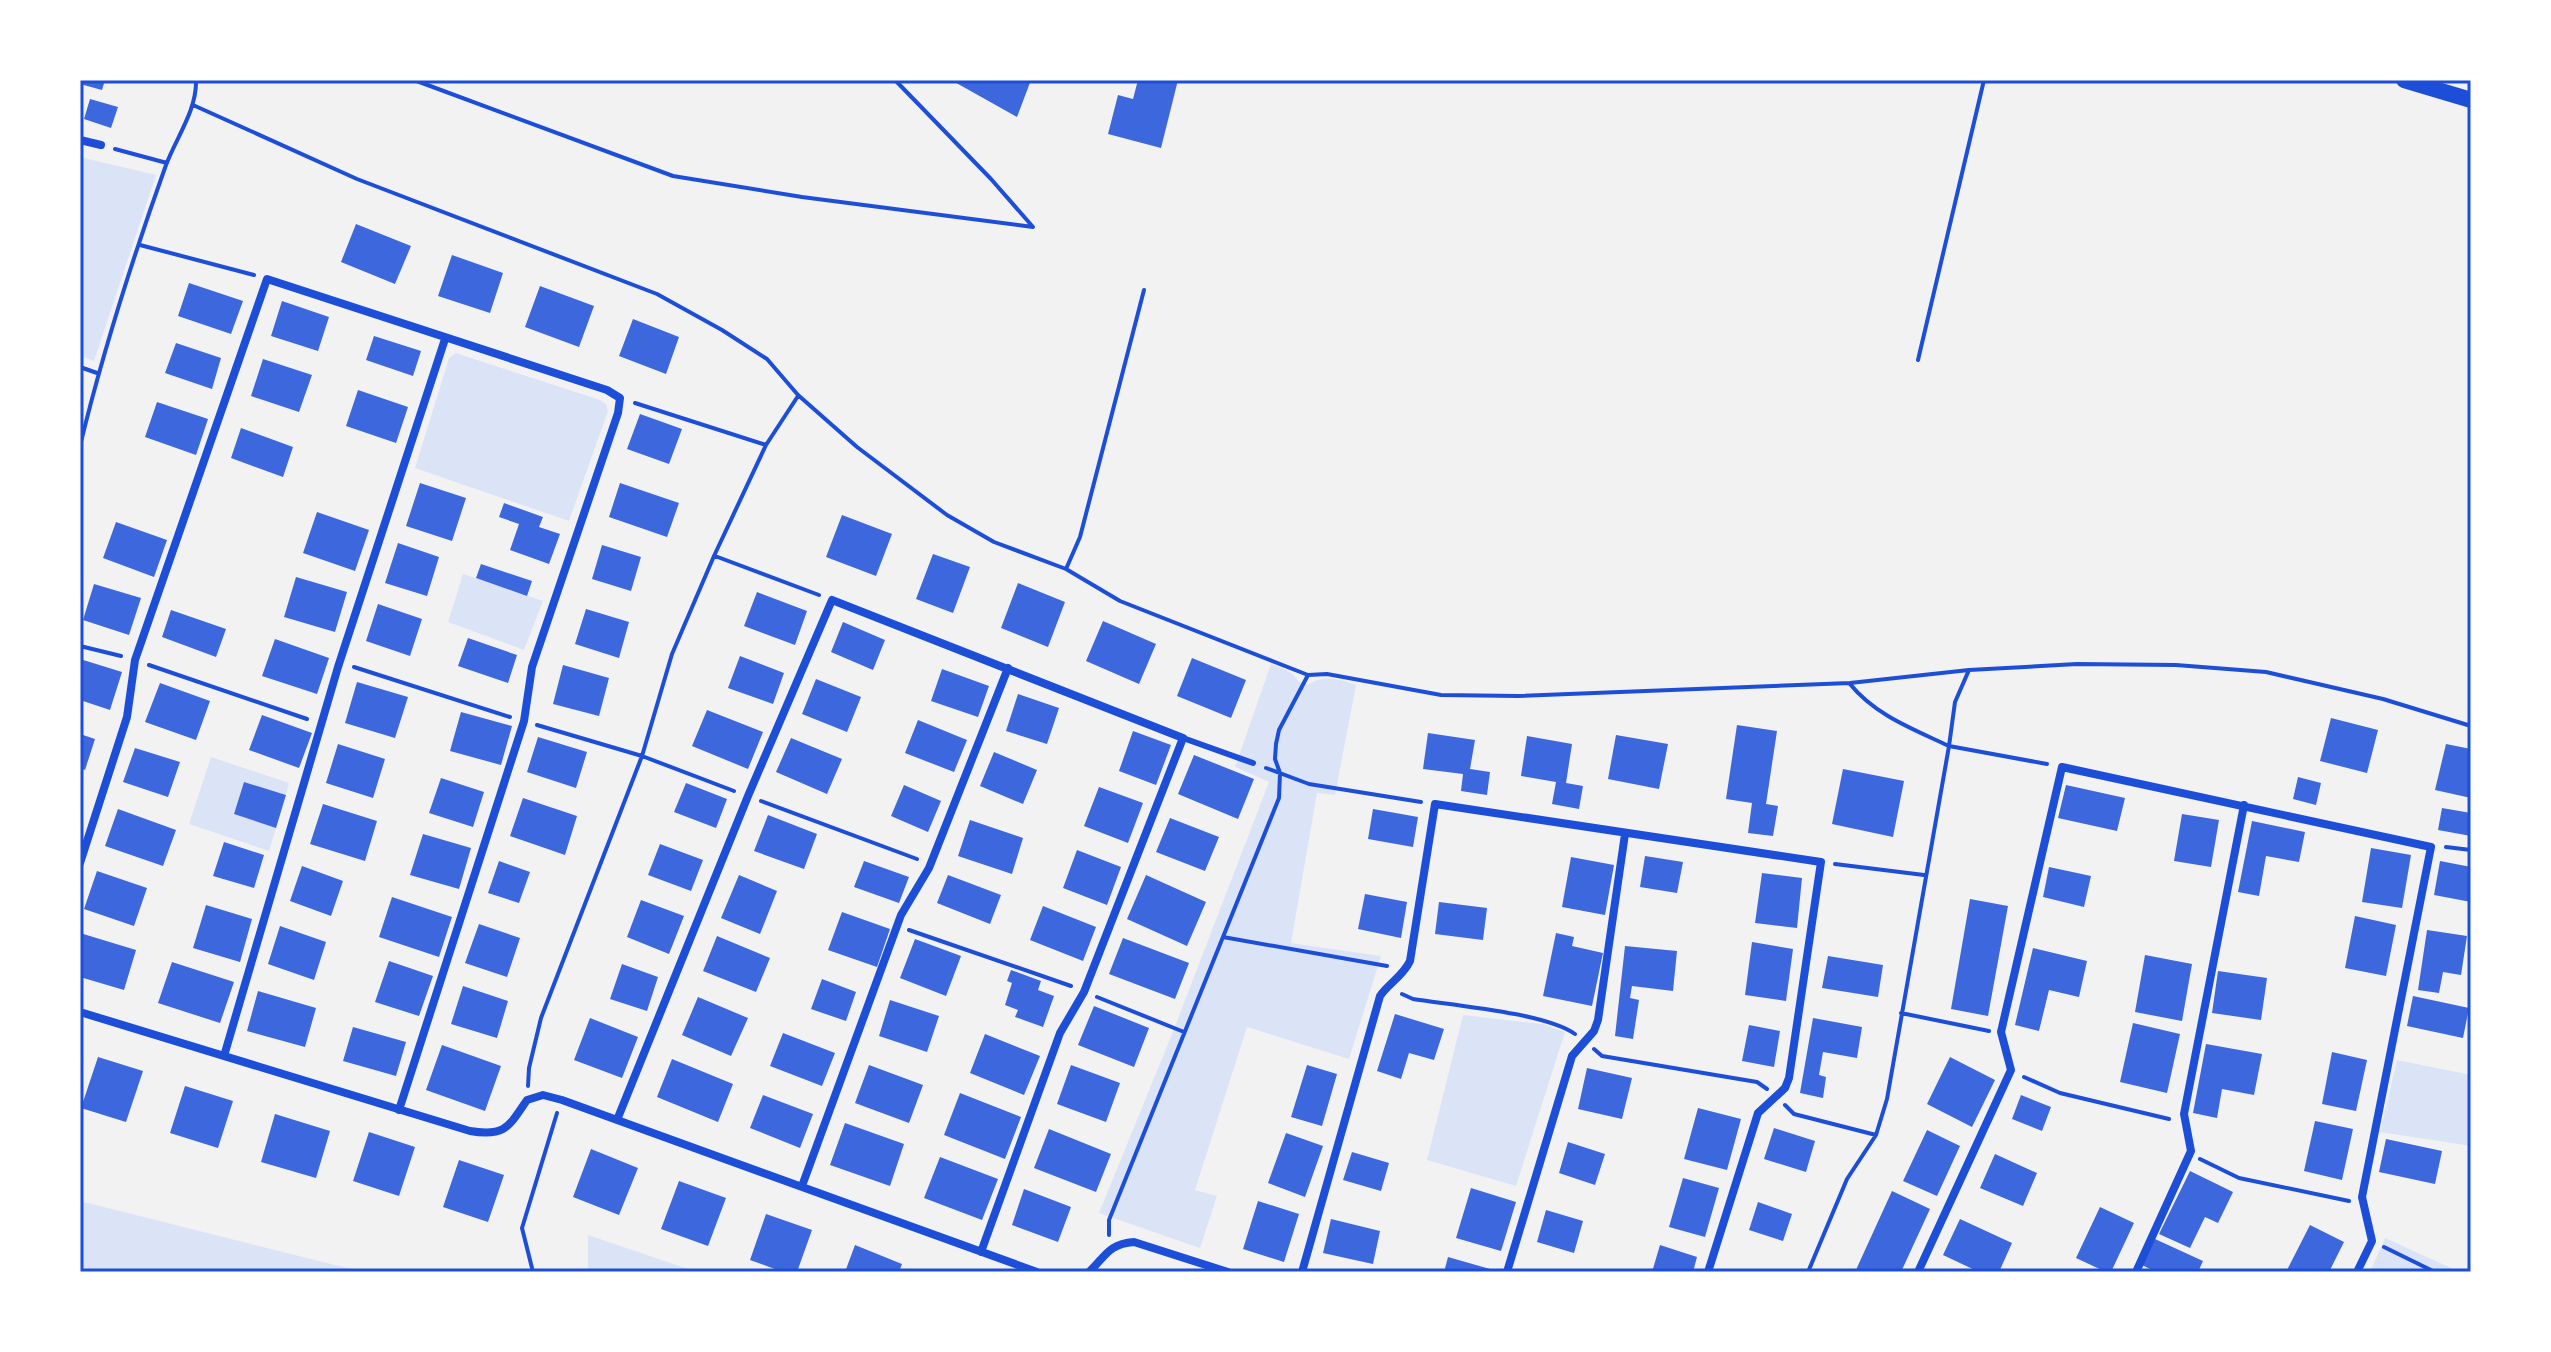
<svg xmlns="http://www.w3.org/2000/svg" width="2551" height="1352" viewBox="0 0 2551 1352" font-family="Bitter,serif">
	<style>
		.green { fill: #dbe4f7 }
		.building { fill: #3d67dc }
		.lines { fill: none; stroke-linecap: round; stroke-linejoin: round }
		.path { stroke: #1d4ed8; stroke-width: 4 }
		.service { stroke: #1d4ed8; stroke-width: 6 }
		.minor { stroke: #1d4ed8; stroke-width: 8 }
		.secondary { stroke: #1d4ed8; stroke-width: 16 }
		.neatline { fill: none; stroke: #1d4ed8; stroke-width: 3 }
	</style>
	<rect width="100%" height="100%" fill="#f2f2f2"/>
	<path class="green" d="M80,157L156,175L94,361L80,356Z
		M456,353L600,400L606,404L608,411L569,521L415,468L449,358Z
		M463,574L543,601L524,650L448,622Z
		M1271,664C1281,668 1293,671 1298,681L1308,685C1323,674 1339,679 1356,685L1335,795L1317,793L1291,943L1381,956L1349,1059L1247,1027L1195,1190L1217,1196L1200,1248L1099,1213L1172,1034L1269,782L1235,767Z
		M211,757L289,783L286,795L244,782L234,814L276,828L269,851L189,824Z
		M1463,1015L1542,1024L1565,1032L1516,1186L1427,1160Z
		M2397,1060L2471,1075V1146L2380,1132Z
		M80,1201L363,1272H80Z
		M588,1235L697,1272H588Z
		M2385,1238L2460,1272H2370Z"/>
	<path class="building" d="M80,80H105L102,90L80,84Z
		M951,80H1031L1017,117Z
		M1138,80H1178L1161,148L1108,134L1118,95L1133,99Z
		M90,99L118,107L111,128L84,119Z
		M356,224L411,246L395,284L341,262Z
		M452,255L503,273L490,313L438,296Z
		M189,283L243,301L231,334L178,316Z
		M540,286L594,306L579,347L525,327Z
		M282,301L329,317L318,351L271,336Z
		M633,319L679,337L666,374L619,356Z
		M374,336L421,351L413,376L366,360Z
		M176,343L221,358L212,389L165,373Z
		M263,359L312,375L299,412L251,396Z
		M358,390L408,407L396,443L346,426Z
		M157,402L208,419L196,455L145,437Z
		M640,414L682,429L669,464L627,449Z
		M241,428L293,447L283,477L231,458Z
		M420,483L466,498L452,541L406,526Z
		M620,483L679,503L667,537L609,517Z
		M504,503L543,517L539,527L560,534L549,564L510,550L519,524L499,517Z
		M317,512L369,530L355,571L303,553Z
		M842,515L892,534L876,576L826,557Z
		M116,522L167,540L154,577L103,558Z
		M398,543L439,557L427,596L385,583Z
		M602,545L641,557L631,591L592,579Z
		M933,554L970,567L953,613L916,599Z
		M481,564L532,581L527,596L476,578Z
		M296,577L347,592L335,632L284,617Z
		M1018,583L1065,602L1048,647L1001,628Z
		M94,584L141,598L129,635L83,620Z
		M757,592L807,611L795,645L744,626Z
		M378,604L422,619L410,656L366,641Z
		M586,609L629,622L619,658L575,644Z
		M171,610L226,629L216,657L162,637Z
		M1103,621L1156,644L1139,684L1086,661Z
		M843,622L885,640L873,670L831,652Z
		M468,638L517,655L508,683L458,666Z
		M275,639L329,658L317,694L262,676Z
		M740,656L784,673L773,704L728,688Z
		M1192,658L1246,680L1231,718L1177,696Z
		M80,659L122,672L110,710L80,700Z
		M563,665L609,678L599,716L553,704Z
		M942,669L989,686L978,717L931,701Z
		M816,679L861,697L847,732L802,714Z
		M357,682L408,697L395,738L345,723Z
		M160,683L210,701L196,740L145,722Z
		M1018,694L1059,708L1047,744L1006,731Z
		M707,710L763,732L748,769L692,746Z
		M461,712L512,726L501,765L450,751Z
		M262,715L312,733L299,768L249,750Z
		M2331,718L2378,730L2367,773L2320,761Z
		M918,720L967,740L954,772L905,753Z
		M1737,725L1777,731L1766,804L1778,806L1773,836L1748,833L1752,803L1726,799Z
		M1133,731L1171,745L1156,785L1119,771Z
		M1428,733L1475,740L1470,769L1490,772L1487,795L1461,791L1463,774L1423,769Z
		M80,734L95,739L85,770L80,768Z
		M1616,735L1668,744L1659,789L1608,779Z
		M1527,736L1572,744L1566,783L1583,786L1579,809L1552,804L1556,782L1521,776Z
		M538,737L587,752L576,788L527,772Z
		M791,738L842,759L827,794L776,772Z
		M338,744L385,759L373,798L326,783Z
		M2446,744L2471,749V798L2435,790Z
		M135,748L180,762L168,797L123,782Z
		M994,752L1037,770L1023,804L980,786Z
		M1194,755L1254,779L1238,819L1178,794Z
		M1843,769L1904,781L1893,837L1832,824Z
		M2298,777L2321,783L2316,805L2293,799Z
		M441,778L484,792L473,827L429,813Z
		M244,782L286,795L276,828L234,814Z
		M686,783L727,799L716,828L674,812Z
		M904,785L941,801L928,832L891,816Z
		M2066,785L2125,798L2117,831L2058,818Z
		M1099,787L1143,803L1128,843L1084,826Z
		M523,798L577,816L565,855L510,836Z
		M323,804L377,821L365,861L310,844Z
		M2442,808L2471,813V836L2438,830Z
		M118,809L176,830L163,866L105,846Z
		M1373,809L1418,817L1413,847L1368,839Z
		M2182,814L2219,820L2211,867L2174,861Z
		M768,815L817,834L804,869L754,851Z
		M1170,818L1219,837L1205,871L1156,852Z
		M970,820L1023,838L1012,874L958,856Z
		M2252,821L2305,832L2299,862L2266,856L2259,896L2238,892Z
		M423,834L471,848L459,889L410,875Z
		M224,842L264,855L254,888L213,876Z
		M660,844L703,860L691,891L648,875Z
		M2371,848L2411,855L2402,908L2362,902Z
		M1077,850L1121,867L1107,905L1063,888Z
		M1645,856L1683,862L1677,893L1640,887Z
		M1571,857L1614,865L1605,915L1562,907Z
		M499,861L530,872L519,903L488,893Z
		M864,861L909,877L899,903L854,887Z
		M2440,861L2471,867V902L2434,895Z
		M302,866L343,881L331,916L290,901Z
		M2049,867L2091,876L2084,907L2043,897Z
		M97,871L147,888L134,926L84,909Z
		M1762,873L1802,878L1797,928L1755,923Z
		M739,875L777,891L760,934L721,918Z
		M948,875L1001,895L990,924L937,903Z
		M1146,875L1206,902L1187,946L1127,919Z
		M1365,894L1407,902L1401,938L1358,929Z
		M392,897L452,917L439,957L379,937Z
		M1970,899L2008,906L1988,1016L1951,1009Z
		M641,900L684,916L669,954L627,937Z
		M1439,902L1487,908L1483,940L1435,934Z
		M206,905L252,919L240,962L193,948Z
		M1043,906L1096,927L1083,961L1030,940Z
		M842,912L890,929L877,967L828,950Z
		M2355,916L2396,925L2386,976L2345,968Z
		M479,924L520,938L507,977L465,963Z
		M280,926L326,942L314,980L268,964Z
		M2427,930L2467,936L2461,975L2443,972L2439,993L2418,990Z
		M80,933L136,950L124,990L80,977Z
		M1556,933L1574,937L1572,946L1603,953L1592,1006L1543,996Z
		M717,936L770,958L756,992L703,971Z
		M1123,938L1189,963L1175,999L1109,974Z
		M915,939L961,956L946,996L900,978Z
		M1752,942L1793,949L1786,1001L1745,995Z
		M1625,946L1677,951L1673,991L1632,986L1630,998L1639,1000L1633,1039L1615,1036Z
		M2033,948L2087,961L2079,997L2049,990L2039,1031L2015,1025Z
		M2145,955L2192,964L2182,1021L2135,1012Z
		M1828,956L1883,965L1878,997L1822,988Z
		M389,961L433,976L419,1016L375,1002Z
		M172,962L234,982L220,1023L158,1003Z
		M622,964L658,977L647,1011L610,999Z
		M1011,970L1041,981L1038,990L1054,996L1043,1027L1015,1017L1018,1010L1005,1005L1012,983L1007,981Z
		M2218,971L2267,978L2261,1020L2212,1013Z
		M822,979L856,992L846,1021L811,1009Z
		M463,986L508,1001L497,1038L451,1024Z
		M258,991L316,1008L305,1047L247,1031Z
		M2413,996L2469,1008L2463,1038L2407,1026Z
		M698,997L748,1018L731,1056L682,1035Z
		M890,1000L939,1016L927,1052L879,1036Z
		M1094,1006L1149,1028L1134,1067L1078,1045Z
		M1395,1014L1444,1029L1434,1060L1409,1053L1401,1079L1377,1071Z
		M590,1018L638,1037L622,1078L574,1060Z
		M1813,1018L1862,1027L1857,1058L1823,1052L1819,1075L1826,1077L1823,1098L1800,1093Z
		M2133,1023L2180,1034L2167,1093L2120,1082Z
		M1749,1025L1780,1031L1774,1067L1742,1061Z
		M353,1027L406,1042L396,1076L343,1061Z
		M783,1033L835,1053L822,1086L770,1066Z
		M985,1034L1040,1056L1024,1095L970,1073Z
		M2206,1044L2262,1054L2254,1095L2222,1089L2217,1118L2193,1113Z
		M442,1045L501,1066L485,1111L426,1090Z
		M2332,1052L2367,1060L2356,1111L2322,1104Z
		M98,1057L143,1071L126,1122L81,1108Z
		M1950,1057L1995,1080L1972,1127L1927,1104Z
		M672,1059L733,1084L718,1122L657,1097Z
		M869,1065L923,1085L909,1123L855,1103Z
		M1071,1065L1120,1083L1106,1122L1057,1104Z
		M1307,1065L1337,1074L1322,1126L1291,1117Z
		M1587,1068L1632,1078L1622,1119L1578,1109Z
		M185,1086L233,1101L218,1148L170,1133Z
		M960,1093L1021,1117L1005,1159L944,1135Z
		M763,1095L813,1114L800,1148L750,1128Z
		M2021,1095L2051,1107L2042,1131L2012,1119Z
		M1698,1108L1741,1119L1727,1170L1684,1159Z
		M275,1114L330,1131L316,1178L261,1162Z
		M2315,1121L2353,1129L2342,1180L2304,1171Z
		M845,1123L904,1144L890,1186L830,1165Z
		M1774,1128L1815,1141L1806,1172L1764,1159Z
		M1049,1129L1111,1154L1096,1192L1034,1168Z
		M1927,1130L1960,1146L1937,1196L1903,1181Z
		M369,1132L415,1147L399,1196L353,1181Z
		M1286,1133L1323,1146L1305,1197L1268,1183Z
		M2386,1139L2442,1151L2435,1184L2379,1172Z
		M1568,1142L1605,1154L1595,1185L1559,1173Z
		M591,1149L638,1168L619,1215L573,1197Z
		M1352,1152L1389,1163L1381,1191L1343,1180Z
		M1995,1154L2037,1173L2023,1206L1980,1188Z
		M940,1157L998,1179L982,1220L924,1198Z
		M459,1160L504,1175L488,1222L443,1207Z
		M2190,1171L2233,1192L2218,1223L2205,1217L2190,1248L2159,1234Z
		M1683,1178L1719,1188L1705,1237L1669,1227Z
		M679,1181L726,1198L708,1246L661,1229Z
		M1471,1188L1516,1202L1501,1251L1456,1238Z
		M1024,1189L1071,1207L1058,1242L1012,1225Z
		M1892,1191L1930,1209L1901,1272H1855Z
		M1258,1201L1299,1214L1284,1262L1243,1249Z
		M1758,1202L1792,1214L1783,1241L1749,1230Z
		M2100,1207L2134,1223L2111,1272H2106L2076,1258Z
		M1546,1210L1583,1221L1574,1253L1537,1242Z
		M766,1214L812,1230L797,1272H783L750,1260Z
		M1331,1219L1380,1231L1373,1264L1323,1253Z
		M1960,1219L2012,1243L1999,1272H1979L1943,1255Z
		M2310,1225L2344,1242L2329,1272H2286Z
		M2155,1239L2203,1261L2198,1272H2156L2142,1265Z
		M855,1245L902,1264L899,1272H845Z
		M1660,1245L1697,1257L1693,1272H1652Z
		M1448,1257L1497,1271L1496,1272H1444Z"/>
	<g class="lines">
		<path class="path" d="M414,80L673,176L802,197L1033,227L991,179L895,80
			M193,105L357,179L657,294L722,330L767,359L798,395L857,447L947,515L994,542L1066,569L1120,601L1308,675
			M115,149L167,163
			M140,245L254,275
			M1918,360L1984,80
			M80,367L97,373
			M635,403L766,445
			M80,446C103,351 133,257 166,165C176,138 197,110 196,80
			M715,556L819,595
			M1066,569L1080,537L1144,290
			M80,646L121,656
			M149,665L307,719
			M354,667L510,717
			M1308,675L1327,674L1441,695L1518,696L1850,683L1969,670L2077,664L2176,665L2266,672L2383,699L2471,726
			M1850,684C1875,715 1913,729 1949,746L1955,702L1969,670
			M537,725L642,756L734,791
			M1266,768L1309,784L1421,802
			M761,801L917,859
			M2446,847L2471,850
			M1835,864L1924,875
			M909,930L1071,986
			M1223,937L1387,966
			M1402,994L1413,999C1451,1005 1546,1013 1575,1034
			M1097,997L1184,1032
			M1901,1013L1989,1031
			M1594,1049L1602,1056L1757,1082L1767,1089
			M2024,1077L2060,1093L2169,1119
			M528,1086L529,1068L541,1018L642,756L672,654L714,556L766,445L798,396
			M1785,1105L1794,1114L1876,1135
			M2200,1159L2239,1178L2349,1201
			M1109,1235V1220L1279,798L1280,773L1275,759L1276,744L1279,730L1308,675
			M2384,1247L2435,1272
			M533,1272L522,1228L557,1113
			M1808,1272L1847,1179L1876,1135L1887,1099L1949,746L2047,764"/>
		<path class="service" d="M1183,738L1253,763"/>
		<path class="minor" d="M80,140L101,145
			M80,863L127,717L135,660L267,279L607,390L620,398L618,413L532,667L524,721L399,1110
			M80,1012L470,1131C506,1137 509,1126 527,1100L543,1095L562,1100L1037,1272
			M224,1056L338,667L445,339
			M617,1120L748,796L832,600L1183,738L1084,992L1060,1033L981,1252
			M802,1186L901,915L929,868L1008,668
			M1089,1272C1106,1256 1108,1244 1134,1242L1228,1272
			M1302,1272L1380,996C1389,983 1403,976 1410,961L1435,804L1821,862L1789,1078L1785,1088L1758,1113L1708,1272
			M1507,1272L1572,1056L1594,1031L1598,1020L1625,834
			M1918,1272L2011,1070L2001,1032L2062,767L2431,847L2362,1197L2372,1241L2357,1272
			M2136,1272L2191,1151L2184,1114L2244,805"/>
		<path class="secondary" d="M2404,80L2471,100"/>
	</g>
	<rect width="2551" height="1352" fill="none" stroke="#ffffff" stroke-width="164"/>
	<rect x="82" y="82" width="2387" height="1188" class="neatline"/>
</svg>
